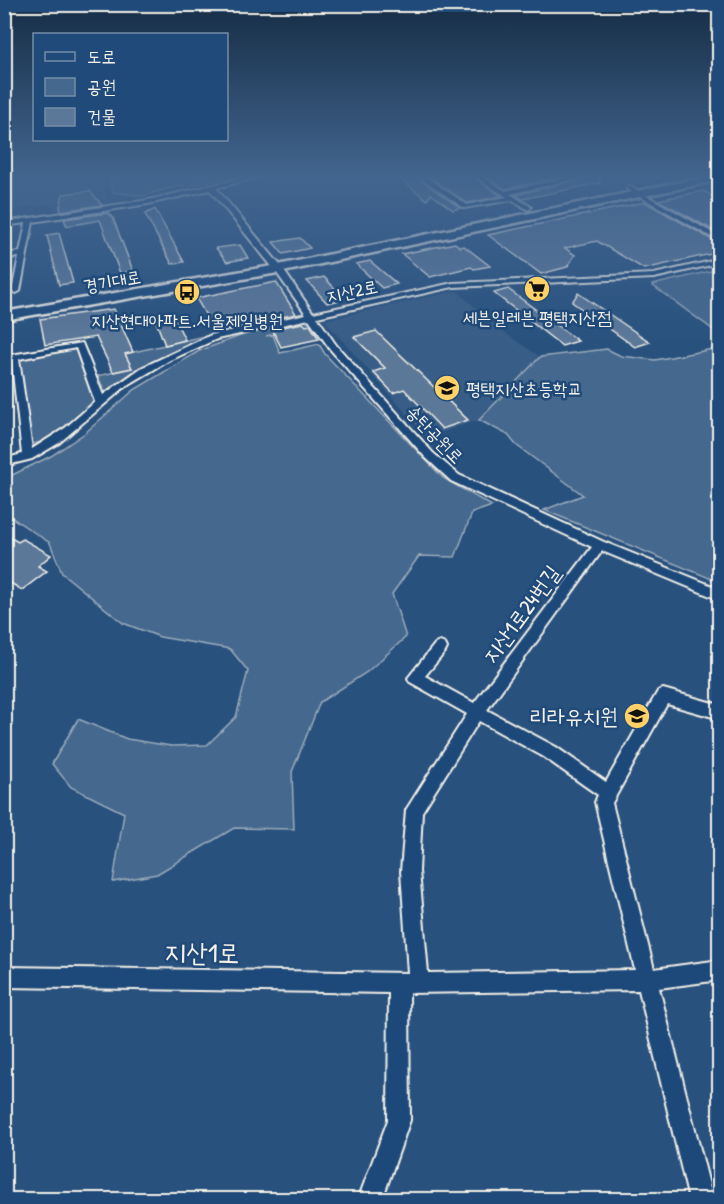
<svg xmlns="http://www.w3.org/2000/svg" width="724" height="1204" viewBox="0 0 724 1204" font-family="'Patrick Hand','Poor Story',sans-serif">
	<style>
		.built { fill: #375d86 }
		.green { fill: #45688e; stroke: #9cacbb; stroke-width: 1.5 }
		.building { fill: #5b7899; stroke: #f4f1e8; stroke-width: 1.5 }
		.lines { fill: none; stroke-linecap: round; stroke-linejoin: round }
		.street-casing { stroke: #f4f1e8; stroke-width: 4 }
		.primary-casing { stroke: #f4f1e8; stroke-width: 5 }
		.street { fill: #1f4a7a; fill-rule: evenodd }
		.primary { fill: #1f4a7a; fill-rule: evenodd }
		.labels { text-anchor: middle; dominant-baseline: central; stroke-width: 5; stroke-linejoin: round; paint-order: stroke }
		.far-street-label { font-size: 18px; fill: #f4f1e8; stroke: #1f4a7a }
		.far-poi-label { font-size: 18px; fill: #f4f1e8; stroke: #1f4a7a }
		.street-label { font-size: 22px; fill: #f4f1e8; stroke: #1f4a7a }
		.poi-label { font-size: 22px; fill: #f4f1e8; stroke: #1f4a7a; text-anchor: end }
		.near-street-label { font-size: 27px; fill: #f4f1e8; stroke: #1f4a7a }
	</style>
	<rect width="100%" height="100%" fill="#28517e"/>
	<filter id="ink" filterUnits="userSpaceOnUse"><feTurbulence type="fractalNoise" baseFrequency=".0167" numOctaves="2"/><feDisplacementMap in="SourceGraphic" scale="12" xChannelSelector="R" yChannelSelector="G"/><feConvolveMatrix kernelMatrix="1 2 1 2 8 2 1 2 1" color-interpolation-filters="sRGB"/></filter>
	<g filter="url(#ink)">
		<path class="built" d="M4,177H100L109,206L62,213L50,204L19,208L10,215L5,216Z
			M457,291L501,330L540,357L479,420L427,437L324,320Z"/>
		<path class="green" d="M109,177H236L166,189L143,196L113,192Z
			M719,269V334L652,285Z
			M306,321L310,325L266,336L273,335L280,353L319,344L325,354L443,478L492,506L472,513L455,557L419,556L392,594L406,637L367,672L320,702L292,772L294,829L234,828L157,874L113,882L124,813L71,787L52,764L78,719L127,739L171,746L207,745L236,717L248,671L230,649L160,637L123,623L62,573L50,543L5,513V485L10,476L51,456L85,433L134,390L199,351L243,335Z
			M204,336L207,337L206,339L169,355L107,398L98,376L132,368L125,354Z
			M77,348L96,406L54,438L34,444L29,437L19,359Z
			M719,348V582L544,510L583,495L516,445L508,435L479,420L540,357L607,349L621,356L655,360Z"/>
		<path class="building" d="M398,177H417L460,208L453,210L431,194L427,200Z
			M430,177H474L501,196L467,203Z
			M487,177H561L505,189Z
			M586,177H599L600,183L522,199L516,195Z
			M90,191L102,205L61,211L60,207L63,194Z
			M703,191L720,200V234L658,200Z
			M645,202L720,244V252L644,269L597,241L565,248L575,255L567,267L541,274L488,235Z
			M155,209L184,262L172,264L145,214Z
			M108,213L113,218L133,271L120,273L100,220L67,226L64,219Z
			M59,233L73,283L59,285L47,235Z
			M300,238L310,248L283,254L273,242Z
			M455,243L460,247L464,246L490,266L474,269L471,267L430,277L402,254Z
			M240,245L248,258L227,262L216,248Z
			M370,261L397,284L382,288L356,264Z
			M324,277L340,294L336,295L341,300L327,303L307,281Z
			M276,282L296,314L215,331L196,298Z
			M508,289L578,341L562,346L494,293Z
			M578,293L650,342L635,347L572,302Z
			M114,309L133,352L125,354L132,368L113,372L96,337L45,345L40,319Z
			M172,313L185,340L165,345L154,316Z
			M303,323L306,326L310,325L319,339L281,347L272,329Z
			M376,331L468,420L442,429L404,389L393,393L373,372L385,368L354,337Z
			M4,534L18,542L23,539L51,555L38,566L47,571L22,590L4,579Z"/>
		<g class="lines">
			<g class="street-casing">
				<path id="street" d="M248,177H259L216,188L280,265L313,313L453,283L654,274L720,259V263L654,278L453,287L317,317L336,345L433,453L459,475L604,542L720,589V600L602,551L487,710L556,747L606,782L658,691L663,689L720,705V719L667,704L612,803L654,969L720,960V980L659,988L713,1200H689L639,990L409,993L410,1120L382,1200H358L388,1120L389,993L4,987V967L408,973L401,871L406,810L467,714L410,682L408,678L435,644L440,642L445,644L447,648L445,652L425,676L474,703L592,547L451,481L425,457L330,349L309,319L217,339L170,360L126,386L59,443L32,459L4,466V459L22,454L11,355L82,343L103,395L141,368L211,335L306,314L274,269L210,190L148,204L33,222L20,291L16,293L12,291L19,257L4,258V254L20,252L26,223L4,226V222L148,200ZM76,348L95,402L65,428L32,449L19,359ZM479,721L544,757L598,795L595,802L635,970L428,973L419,871L422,812Z
					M419,177H426L467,205L507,197L476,177H483L505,191L572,177H584L510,194L531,207L529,210L512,200L464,208Z
					M629,186L720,237V242L627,189Z"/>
			</g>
			<g class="primary-casing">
				<path id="primary" d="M705,177H720V180L278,273L4,320V312L278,265Z"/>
			</g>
			<use href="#street" class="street"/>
			<use href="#primary" class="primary"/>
		</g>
	</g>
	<linearGradient id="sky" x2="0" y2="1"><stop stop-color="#162d45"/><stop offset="0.51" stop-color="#42658f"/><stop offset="1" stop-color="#42658f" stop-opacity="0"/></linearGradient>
	<rect width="724" height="346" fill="url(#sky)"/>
	<defs>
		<g id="supermarket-disc" transform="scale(1.35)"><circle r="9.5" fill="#ffd166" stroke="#1f4a7a"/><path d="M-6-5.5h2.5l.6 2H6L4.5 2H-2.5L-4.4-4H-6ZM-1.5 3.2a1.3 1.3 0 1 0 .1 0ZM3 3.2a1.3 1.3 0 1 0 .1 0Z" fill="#111"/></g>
		<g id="bus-disc" transform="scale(1.35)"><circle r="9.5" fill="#ffd166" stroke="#1f4a7a"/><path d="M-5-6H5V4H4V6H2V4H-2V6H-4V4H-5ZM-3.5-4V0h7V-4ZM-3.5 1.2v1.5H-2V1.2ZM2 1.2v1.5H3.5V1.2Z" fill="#111"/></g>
		<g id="school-disc" transform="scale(1.35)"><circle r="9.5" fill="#ffd166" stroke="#1f4a7a"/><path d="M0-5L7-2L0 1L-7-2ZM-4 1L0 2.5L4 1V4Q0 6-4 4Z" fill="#111"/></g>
	</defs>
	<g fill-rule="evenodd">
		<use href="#supermarket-disc" x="537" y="289"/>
		<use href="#bus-disc" x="187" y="292"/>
		<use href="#school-disc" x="447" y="388"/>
		<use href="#school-disc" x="637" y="716"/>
	</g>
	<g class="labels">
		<g class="far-street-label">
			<text transform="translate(112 281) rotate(-10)">경기대로</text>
			<text transform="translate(352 291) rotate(-12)">지산2로</text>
			<text transform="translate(435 434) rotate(46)">송탄공원로</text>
		</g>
		<g class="far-poi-label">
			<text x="537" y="317">세븐일레븐 평택지산점</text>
			<text x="187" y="320">지산현대아파트.서울제일병원</text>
			<text x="466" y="388" text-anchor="start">평택지산초등학교</text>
		</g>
		<g class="street-label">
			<text transform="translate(521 614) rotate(-54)">지산1로24번길</text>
		</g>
		<g class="poi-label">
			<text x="618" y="716">리라유치원</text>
		</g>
		<g class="near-street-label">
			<text transform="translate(202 952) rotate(1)">지산1로</text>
		</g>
	</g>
	<rect width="724" height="1204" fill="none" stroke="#1f4a7a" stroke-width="24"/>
	<rect x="12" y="12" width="700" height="1180" fill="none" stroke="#f4f1e8" stroke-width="2" filter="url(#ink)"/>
	<rect x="33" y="33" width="195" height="108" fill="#1f4a7a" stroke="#748da6" stroke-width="1.5"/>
	<rect x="45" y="52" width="30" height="9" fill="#1f4a7a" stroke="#748da6" stroke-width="1.5"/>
	<text x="87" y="63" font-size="18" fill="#f4f1e8">도로</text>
	<rect x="45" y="78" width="30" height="18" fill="#45688e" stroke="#748da6" stroke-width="1.5"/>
	<text x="87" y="93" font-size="18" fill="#f4f1e8">공원</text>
	<rect x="45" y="108" width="30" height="18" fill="#5b7899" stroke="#748da6" stroke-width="1.5"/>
	<text x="87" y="123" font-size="18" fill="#f4f1e8">건물</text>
</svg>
